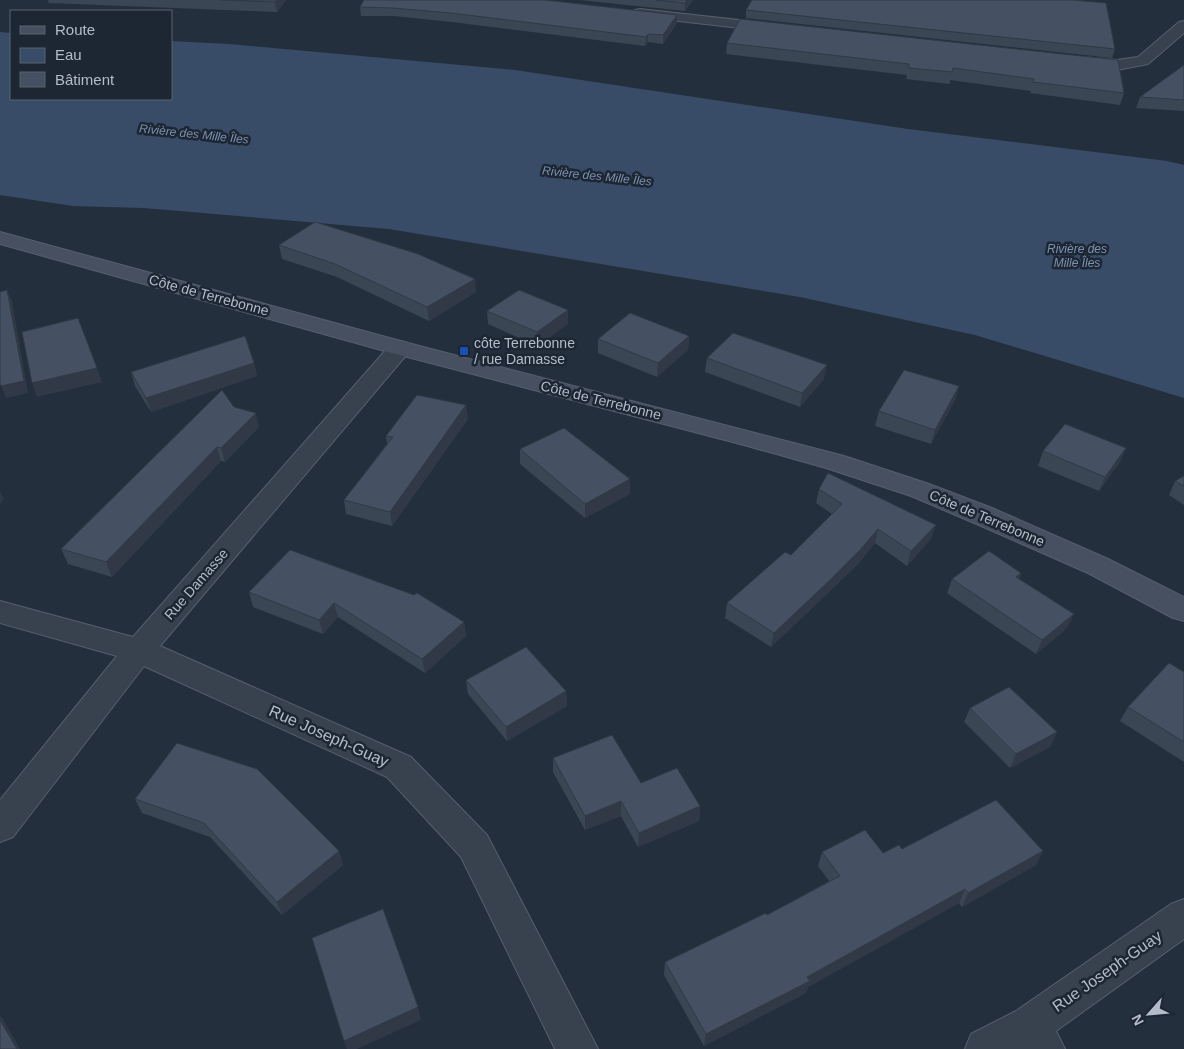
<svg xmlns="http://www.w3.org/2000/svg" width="1184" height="1049" viewBox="0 0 1184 1049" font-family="Arial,sans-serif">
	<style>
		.water { fill: #394c67 }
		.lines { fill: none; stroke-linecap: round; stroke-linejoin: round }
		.street-casing { stroke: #565f6c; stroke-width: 2 }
		.secondary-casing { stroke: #565f6c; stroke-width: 2 }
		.street { fill: #38414e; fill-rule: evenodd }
		.secondary { fill: #465061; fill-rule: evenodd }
		.wall { fill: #3b4654 }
		.shaded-wall { fill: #303945 }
		.building { fill: #455162; stroke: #303945 }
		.transit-dot { fill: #1a4fb4; stroke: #1d2633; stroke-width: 2 }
		.labels { text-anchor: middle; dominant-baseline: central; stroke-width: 5; stroke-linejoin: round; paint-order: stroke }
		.far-water-label { font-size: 12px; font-style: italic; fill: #7c92b1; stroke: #1d2633 }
		.street-label { font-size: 14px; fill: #b4bcc9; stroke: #1d2633 }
		.poi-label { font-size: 14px; fill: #b4bcc9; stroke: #1d2633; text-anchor: start }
		.near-street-label { font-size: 16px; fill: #b4bcc9; stroke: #1d2633 }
	</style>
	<rect width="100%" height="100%" fill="#242f3e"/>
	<path class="water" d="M0,32L11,33V99H171V41L229,44L515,70L908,129L1167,161L1184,165V398L975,335L800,297L389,229L144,208L73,206L0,195Z"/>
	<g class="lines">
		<g class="street-casing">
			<path id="street" d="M640,9L774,24L779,25L781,28L779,31L774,32L635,16L633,13L635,10Z
				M1184,21V33L1148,64L1117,70L1083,67L1078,65L1075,62L1078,59L1083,57L1117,60L1138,57L1179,22Z
				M400,341L408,343L411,348L408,353L160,646L411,757L487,835L598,1049H555L461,857L387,777L144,666L13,837L0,842V800L117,656L0,623V601L133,637L392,343Z
				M1184,899V939L1056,1031L1065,1049H965L971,1034L1016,1011L1171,904Z"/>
		</g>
		<g class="secondary-casing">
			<path id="secondary" d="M0,232L408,343L844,456L929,484L992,508L1108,559L1184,597V621L1173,618L1088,573L972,522L911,496L826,468L744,445L392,353L0,244Z"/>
		</g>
		<use href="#street" class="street"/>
		<use href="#secondary" class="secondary"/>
	</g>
	<path class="wall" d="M48,0H286L277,12L49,3Z
		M579,0H693L685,11Z
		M360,7L677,15V23L663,44L648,42L645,46L452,22L394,16H361Z
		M746,10L1115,49L1112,58L746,18Z
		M740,19L1124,93L1120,105L1030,93L1031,91L950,80V84L906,79L907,75L726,54L727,43Z
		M1184,65V111L1136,108L1140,97Z
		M279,245L476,292L429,321L337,277L282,259Z
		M568,310V324L537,346L488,324L487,311Z
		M689,336L688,350L657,377L598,353V339Z
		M707,358L824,379L800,407L705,372Z
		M254,363L257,376L151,412L135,386L131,372Z
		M959,386L955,400L931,444L875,426L879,411Z
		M234,407L259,427L225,462L221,461L112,577L68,564L61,549Z
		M468,419L392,526L346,514L344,500L387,444L386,436Z
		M1126,448L1120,462L1099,491L1038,466L1043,451Z
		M520,449L630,494L585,518L520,464Z
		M1184,476V505L1169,495L1175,481Z
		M819,489L931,539L907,566L875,543L857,565L827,594L771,647L725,618L727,603L791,555L832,514L816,503Z
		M290,550L464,622L466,636L425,673L338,617L323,634L253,607L249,592Z
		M1021,573L1019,579L1067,628L1036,654L947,593L952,579Z
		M1184,672V762L1120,721L1128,707Z
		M466,680L566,691L567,706L507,741L468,694Z
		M970,708L1057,732L1050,747L1010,768L964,722Z
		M553,758L641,783L700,806L699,821L638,847L621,816L585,830L553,772Z
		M135,799L339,851L343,865L282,915L210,837L142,813Z
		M902,849L1043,851L1036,865L962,907L959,903L808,987L806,993L704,1046L664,975L665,962L767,915L829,881L818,866L822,852L883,853Z"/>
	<path class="shaded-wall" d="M277,0H286L277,12L275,2Z
		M687,0H693L685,11V3Z
		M677,15V23L663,44V35Z
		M648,34V42L645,46L646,37Z
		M475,279L476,292L429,321L427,307Z
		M7,290L12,301L28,393L6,398L1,386Z
		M568,310V324L537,346V332Z
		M689,336L688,350L657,377L658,363Z
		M254,363L257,376L151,412L146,398Z
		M827,365L824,379L800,407L802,393Z
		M97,368L102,382L37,397L32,383Z
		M959,386L955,400L931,444L935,430Z
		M466,405L468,419L392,526L390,512Z
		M256,413L259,427L225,462L221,448Z
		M217,447L221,461L112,577L106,562Z
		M1126,448L1120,462L1099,491L1105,477Z
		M630,479V494L585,518V504Z
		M0,491L4,499L0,503Z
		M936,525L931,539L907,566L911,551Z
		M878,529L875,543L857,565L827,594L771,647L774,633Z
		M1021,573L1016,587V577Z
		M334,603L338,617L323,634L319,620Z
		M1074,614L1067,628L1036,654L1042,640Z
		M464,622L466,636L425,673L422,659Z
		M566,691L567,706L507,741L506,727Z
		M1057,732L1050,747L1010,768L1016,754Z
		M621,801V816L585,830V816Z
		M700,806L699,821L638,847L639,833Z
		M339,851L343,865L282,915L277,902Z
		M1043,851L1036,865L962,907L968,893Z
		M965,889L959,903L808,987L806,993L704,1046L706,1034Z
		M418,1007L421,1020L357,1049H347L344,1041Z
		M0,1016L3,1019L20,1049H17L0,1020Z"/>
	<path class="building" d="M221,0H277L275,2Z
		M364,0H545L677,15L663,35L648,34L646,37L451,13L393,8L360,7Z
		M656,0H687L685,3Z
		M752,0H1074L1106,3L1115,49L746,10Z
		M740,19L1118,60L1124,93L1033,82L1034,79L953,68L952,72L909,68V64L727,43Z
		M1184,65V100L1140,97Z
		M315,222L418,254L475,279L427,307L335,264L279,245Z
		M7,290L24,381L1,386L0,383V292Z
		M519,290L568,310L537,332L487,311Z
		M630,313L689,336L658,363L598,339Z
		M78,318L97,368L32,383L22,332Z
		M733,333L827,365L802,393L707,358Z
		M245,336L254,363L146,398L131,372Z
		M904,370L959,386L935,430L879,411Z
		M222,390L234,407L256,413L221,448L217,447L106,562L61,549Z
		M417,395L466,405L390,512L344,500L393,437L386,436Z
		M1065,424L1126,448L1105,477L1043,451Z
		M564,428L630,479L585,504L520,449Z
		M828,473L936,525L911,551L878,529L860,550L830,580L774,633L727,603L785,552L791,555L842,504L819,489Z
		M1184,476V486L1175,481Z
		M290,550L414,595L417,593L464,622L422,659L334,603L319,620L249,592Z
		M989,551L1021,573L1016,577L1074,614L1042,640L952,579Z
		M526,647L566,691L506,727L466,680Z
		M1169,663L1184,672V742L1128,707Z
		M1009,687L1057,732L1016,754L970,708Z
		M612,735L641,783L677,768L700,806L639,833L621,801L585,816L553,758Z
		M177,743L257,769L339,851L277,902L204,823L135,799Z
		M996,800L1043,851L968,893L965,889L807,977L810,981L706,1034L665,962L766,913L767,915L840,876L822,852L865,830L883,853L899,845L902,849Z
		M383,909L418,1007L344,1041L312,938Z
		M0,1020L17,1049H0Z"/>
	<rect class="transit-dot" x="459" y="346" width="10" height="10" rx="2.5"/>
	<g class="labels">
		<g class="far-water-label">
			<text transform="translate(194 134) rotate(6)">Rivière des Mille Îles</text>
			<text transform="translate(597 176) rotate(6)">Rivière des Mille Îles</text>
			<text x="1077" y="249">Rivière des<tspan x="1077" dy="14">Mille Îles</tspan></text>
		</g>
		<g class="street-label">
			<text transform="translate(209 295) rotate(15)">Côte de Terrebonne</text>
			<text transform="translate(601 400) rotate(14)">Côte de Terrebonne</text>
			<text transform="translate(987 518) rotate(23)">Côte de Terrebonne</text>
			<text transform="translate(196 584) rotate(-49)">Rue Damasse</text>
		</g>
		<g class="poi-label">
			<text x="474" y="343">côte Terrebonne<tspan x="474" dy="16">/ rue Damasse</tspan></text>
		</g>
		<g class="near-street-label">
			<text transform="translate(329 736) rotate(24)">Rue Joseph-Guay</text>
			<text transform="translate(1107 971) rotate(-35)">Rue Joseph-Guay</text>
		</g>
	</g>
	<rect x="10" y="10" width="162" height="90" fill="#1d2633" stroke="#59626f"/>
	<rect x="20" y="26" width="25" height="8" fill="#465061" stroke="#59626f"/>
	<text x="55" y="35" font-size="15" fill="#b4bcc9">Route</text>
	<rect x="20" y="48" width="25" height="15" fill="#394c67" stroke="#59626f"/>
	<text x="55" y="60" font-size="15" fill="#b4bcc9">Eau</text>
	<rect x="20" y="72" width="25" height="15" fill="#455162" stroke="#59626f"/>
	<text x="55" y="85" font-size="15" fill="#b4bcc9">Bâtiment</text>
	<g transform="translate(1149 1014) rotate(243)" stroke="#1d2633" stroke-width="4" paint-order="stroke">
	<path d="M0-4L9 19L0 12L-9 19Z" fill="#b4bcc9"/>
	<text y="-8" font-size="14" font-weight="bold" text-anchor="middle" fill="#b4bcc9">N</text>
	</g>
</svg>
